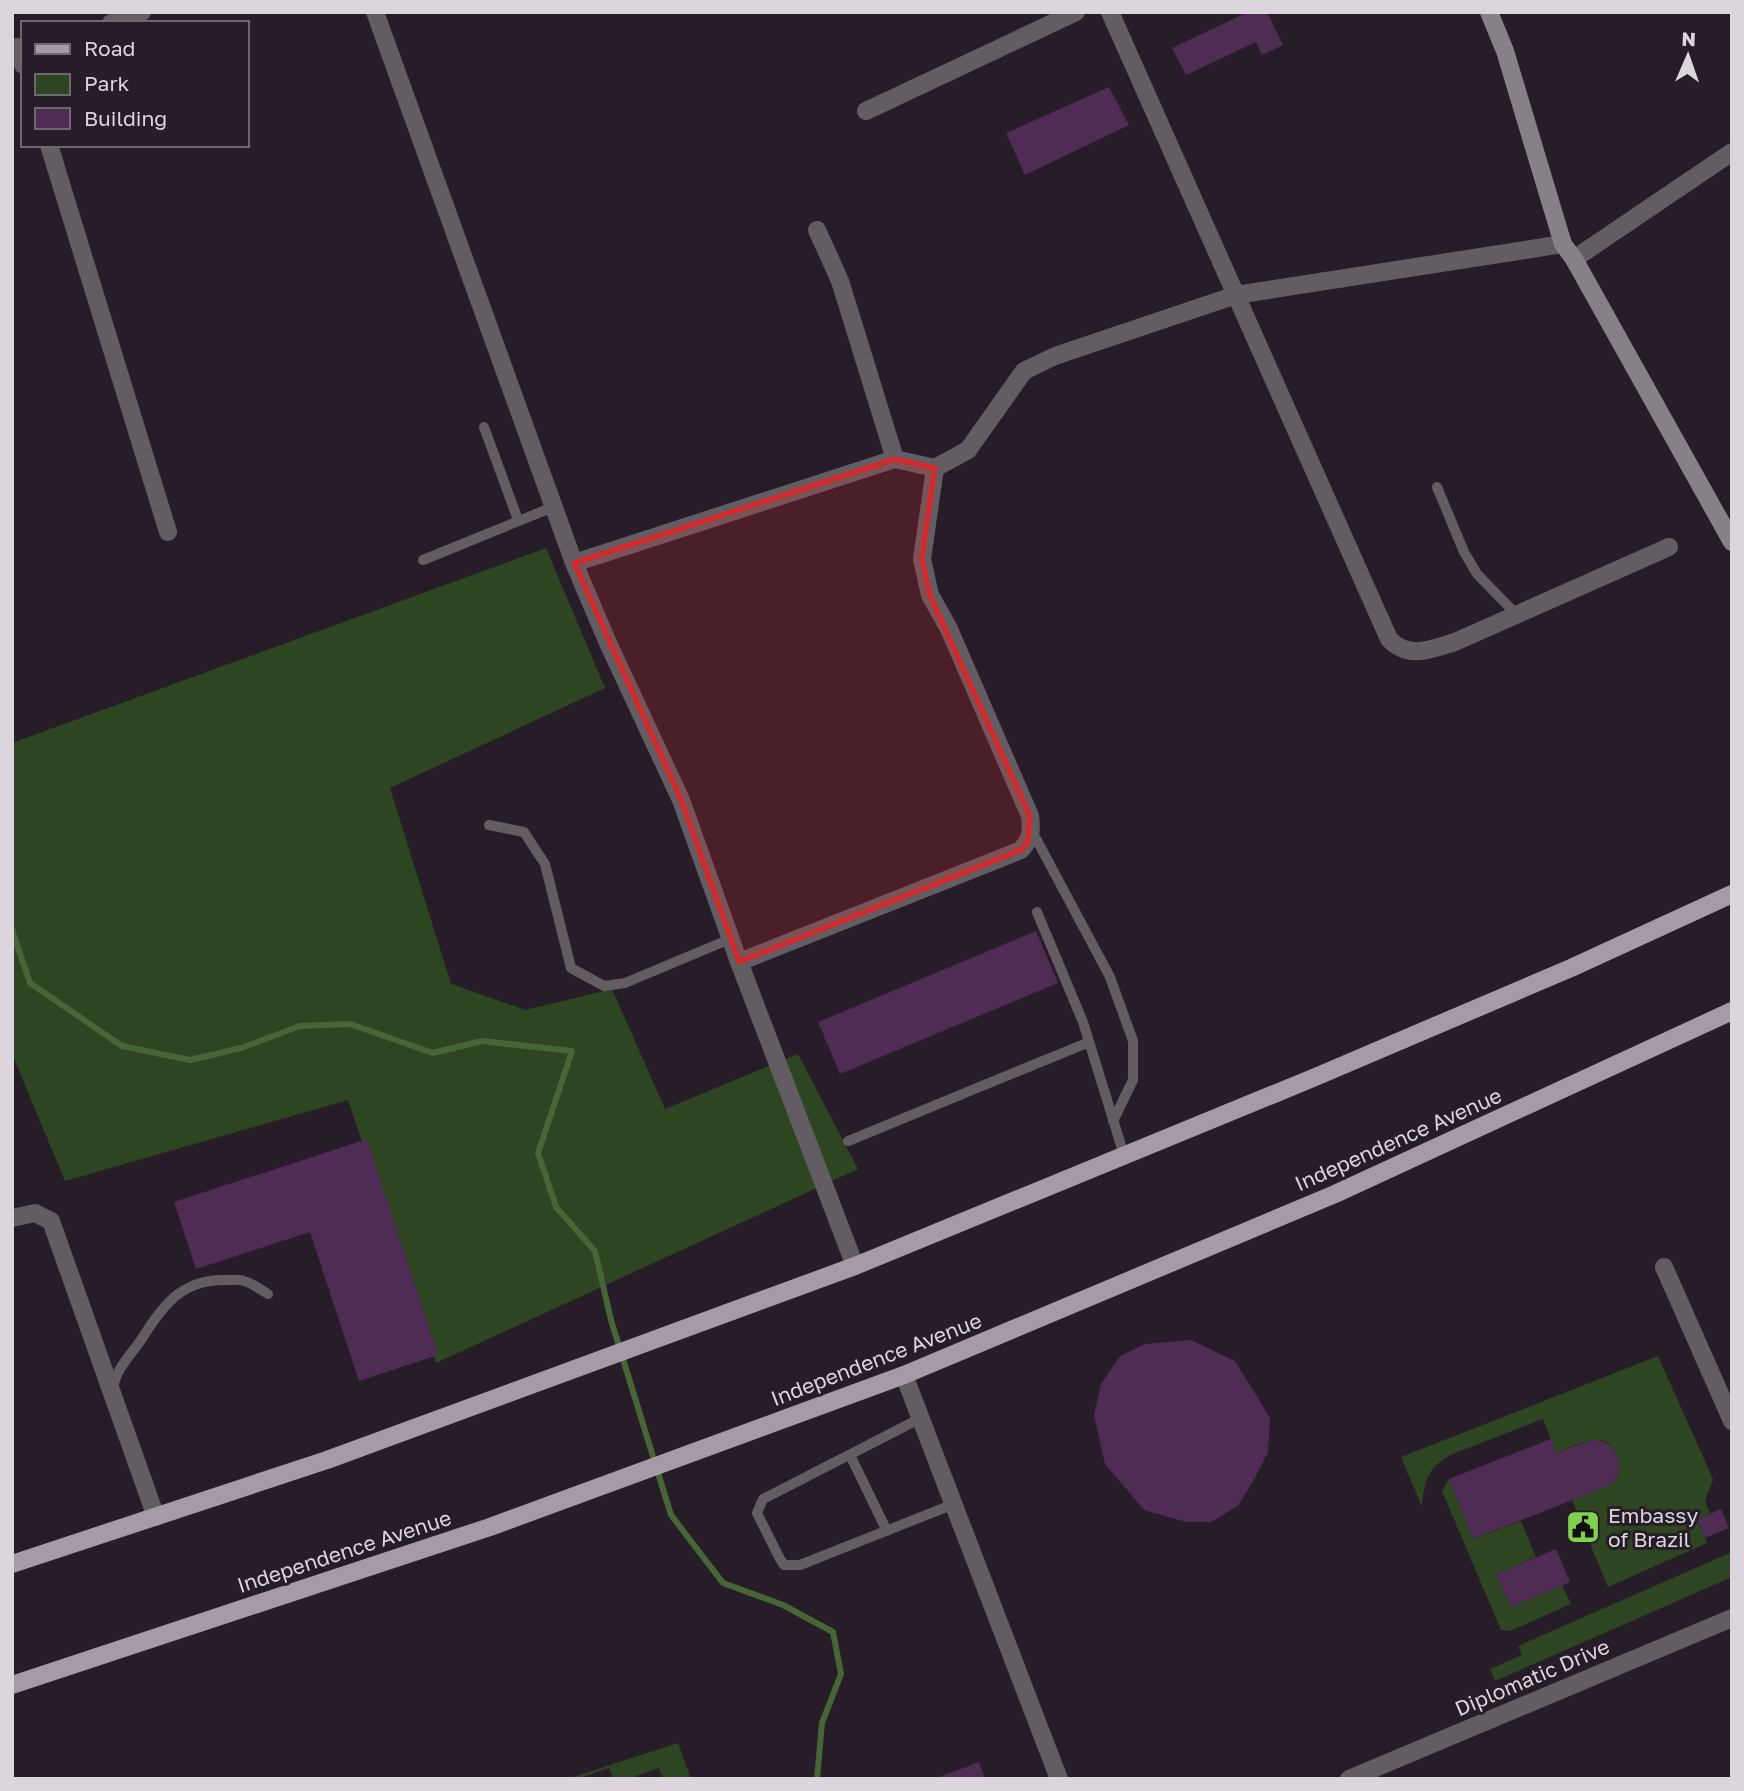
<svg xmlns="http://www.w3.org/2000/svg" width="1744" height="1791" viewBox="0 0 1744 1791" font-family="'Golos Text',sans-serif">
	<style>
		.green { fill: #2e4522 }
		.lines { fill: none; stroke-linecap: round; stroke-linejoin: round }
		.stream { stroke: #486537; stroke-width: 6 }
		.building { fill: #4e2c53 }
		.lane { stroke: #635d63; stroke-width: 10 }
		.street { stroke: #635d63; stroke-width: 18 }
		.secondary { stroke: #888089; stroke-width: 18 }
		.primary { stroke: #a59aa6; stroke-width: 18 }
		.marked { fill: #d62828; fill-opacity: 0.2; stroke: #d62828; stroke-width: 5; stroke-linejoin: round }
		.labels { text-anchor: middle; dominant-baseline: central; stroke-width: 6; stroke-linejoin: round; paint-order: stroke }
		.street-label { font-size: 21px; fill: #dcd5dd; stroke: #271d28 }
		.poi-label { font-size: 21px; fill: #dcd5dd; stroke: #271d28; text-anchor: start }
	</style>
	<rect width="100%" height="100%" fill="#271d28"/>
	<path class="green" d="M546,548L605,688L390,788L451,984L526,1010L612,989L665,1109L798,1054L858,1169L436,1363L348,1100L65,1181L12,1054V743Z
		M1658,1356L1713,1479L1705,1501L1710,1514L1697,1520L1707,1543L1608,1587L1572,1500L1615,1481C1620,1472 1620,1464 1616,1454C1606,1427 1574,1446 1556,1453L1543,1419L1450,1455C1429,1467 1423,1483 1422,1507L1401,1457Z
		M1449,1479L1474,1539L1521,1521L1536,1557L1496,1574L1511,1607L1562,1585L1571,1604L1510,1631L1501,1630L1442,1491Z
		M1732,1552V1577L1495,1681L1490,1669L1522,1655L1518,1646Z
		M678,1743L691,1779H663L659,1768L635,1776V1779H614L609,1768L577,1779H567Z"/>
	<g class="lines">
		<path class="stream" d="M12,930L30,983L122,1046L190,1060L241,1048L300,1026L350,1024L433,1053L482,1041L572,1051L538,1153L556,1207L595,1251L611,1320L671,1515L723,1583L783,1605L833,1632L841,1674L822,1723L817,1779"/>
	</g>
	<path class="building" d="M1248,12H1267L1283,45L1262,55L1256,42L1186,75L1172,48Z
		M1109,87L1129,125L1025,175L1006,133Z
		M1036,931L1058,983L840,1074L818,1022Z
		M367,1139L438,1355L359,1381L310,1232L196,1269L174,1202Z
		M1191,1340L1235,1361L1270,1418L1268,1452L1256,1476L1238,1506L1211,1522H1186L1144,1510L1105,1464L1094,1415L1101,1384L1120,1356L1145,1344Z
		M1551,1439L1556,1453L1593,1439L1607,1443L1614,1449L1618,1458L1620,1467L1615,1481L1606,1487L1473,1539L1449,1479Z
		M1721,1509L1729,1528L1705,1538L1697,1520Z
		M1556,1549L1570,1582L1511,1607L1496,1574Z
		M979,1762L985,1779H939V1777Z"/>
	<g class="lines">
		<path class="lane" d="M484,427L518,520
			M1437,487L1464,552L1477,574L1517,615
			M423,560L553,507
			M489,825L524,832L545,864L571,968L604,986L625,983L730,939
			M1032,831L1110,977L1133,1041V1080L1113,1121
			M1037,912L1083,1022L1124,1155
			M848,1141L1089,1042
			M113,1388C116,1368 132,1354 143,1337C164,1303 184,1278 228,1280C233,1280 240,1279 244,1281C252,1283 261,1290 268,1294
			M921,1418L763,1499L757,1513L780,1559L784,1565H800L954,1504
			M850,1455L887,1531"/>
		<path class="street" d="M375,12L574,563L608,643L681,800L739,962
			M1110,12L1389,639C1409,660 1431,649 1455,642L1669,547
			M111,23L142,12
			M17,47L23,65
			M866,111L1076,12
			M49,145L168,532
			M817,230L840,281L895,459
			M1574,259L1732,152
			M574,563L895,459L935,468L968,450L1024,371L1055,356L1236,295L1563,244
			M12,1218L35,1213L51,1221L156,1517
			M855,1266L739,962L1021,850C1031,839 1032,830 1030,816L949,629L930,595L922,559L935,468
			M1664,1267L1732,1421
			M904,1375L1059,1779
			M1349,1779L1732,1618"/>
		<path class="secondary" d="M1489,12L1505,51L1563,244L1574,259L1732,542"/>
		<path class="primary" d="M12,1564L327,1460L855,1266L1313,1078L1571,968L1732,894
			M12,1685L490,1527L904,1375L1335,1194L1732,1011"/>
	</g>
	<path class="marked" d="M895,459L935,468L922,559L930,595L1030,816L1028,842L1021,850L739,962L681,800L574,563Z"/>
	<defs>
		<g id="civic-square" transform="scale(1.75)"><rect x="-9" y="-9" width="18" height="18" rx="4" fill="#82d04f" stroke="#271d28"/><path d="M-.6-6.5H3V-4.5H.6V-3L4-1V1h2V6H-6V1h2V-1L-.6-3ZM-1.2 2.5V6h2.4V2.5Z" fill="#111"/></g>
	</defs>
	<g fill-rule="evenodd">
		<use href="#civic-square" x="1583" y="1527"/>
	</g>
	<g class="labels">
		<g class="street-label">
			<text transform="translate(1398 1139) rotate(-24)">Independence Avenue</text>
			<text transform="translate(876 1359) rotate(-21)">Independence Avenue</text>
			<text transform="translate(344 1551) rotate(-18)">Independence Avenue</text>
			<text transform="translate(1532 1677) rotate(-23)">Diplomatic Drive</text>
		</g>
		<g class="poi-label">
			<text x="1608" y="1515">Embassy<tspan x="1608" dy="24">of Brazil</tspan></text>
		</g>
	</g>
	<rect width="1744" height="1791" fill="none" stroke="#dcd5dd" stroke-width="28"/>
	<rect x="21" y="21" width="228" height="126" fill="#271d28" stroke="#6f6770" stroke-width="2"/>
	<rect x="35" y="44" width="35" height="10" fill="#a59aa6" stroke="#6f6770" stroke-width="2"/>
	<text x="84" y="56" font-size="21" fill="#dcd5dd">Road</text>
	<rect x="35" y="74" width="35" height="21" fill="#2e4522" stroke="#6f6770" stroke-width="2"/>
	<text x="84" y="91" font-size="21" fill="#dcd5dd">Park</text>
	<rect x="35" y="108" width="35" height="21" fill="#4e2c53" stroke="#6f6770" stroke-width="2"/>
	<text x="84" y="126" font-size="21" fill="#dcd5dd">Building</text>
	<g transform="translate(1688 56) rotate(2)" stroke="#271d28" stroke-width="5" paint-order="stroke">
	<path d="M0-5L12 26L0 18L-12 26Z" fill="#dcd5dd"/>
	<text y="-10" font-size="19" font-weight="bold" text-anchor="middle" fill="#dcd5dd">N</text>
	</g>
</svg>
